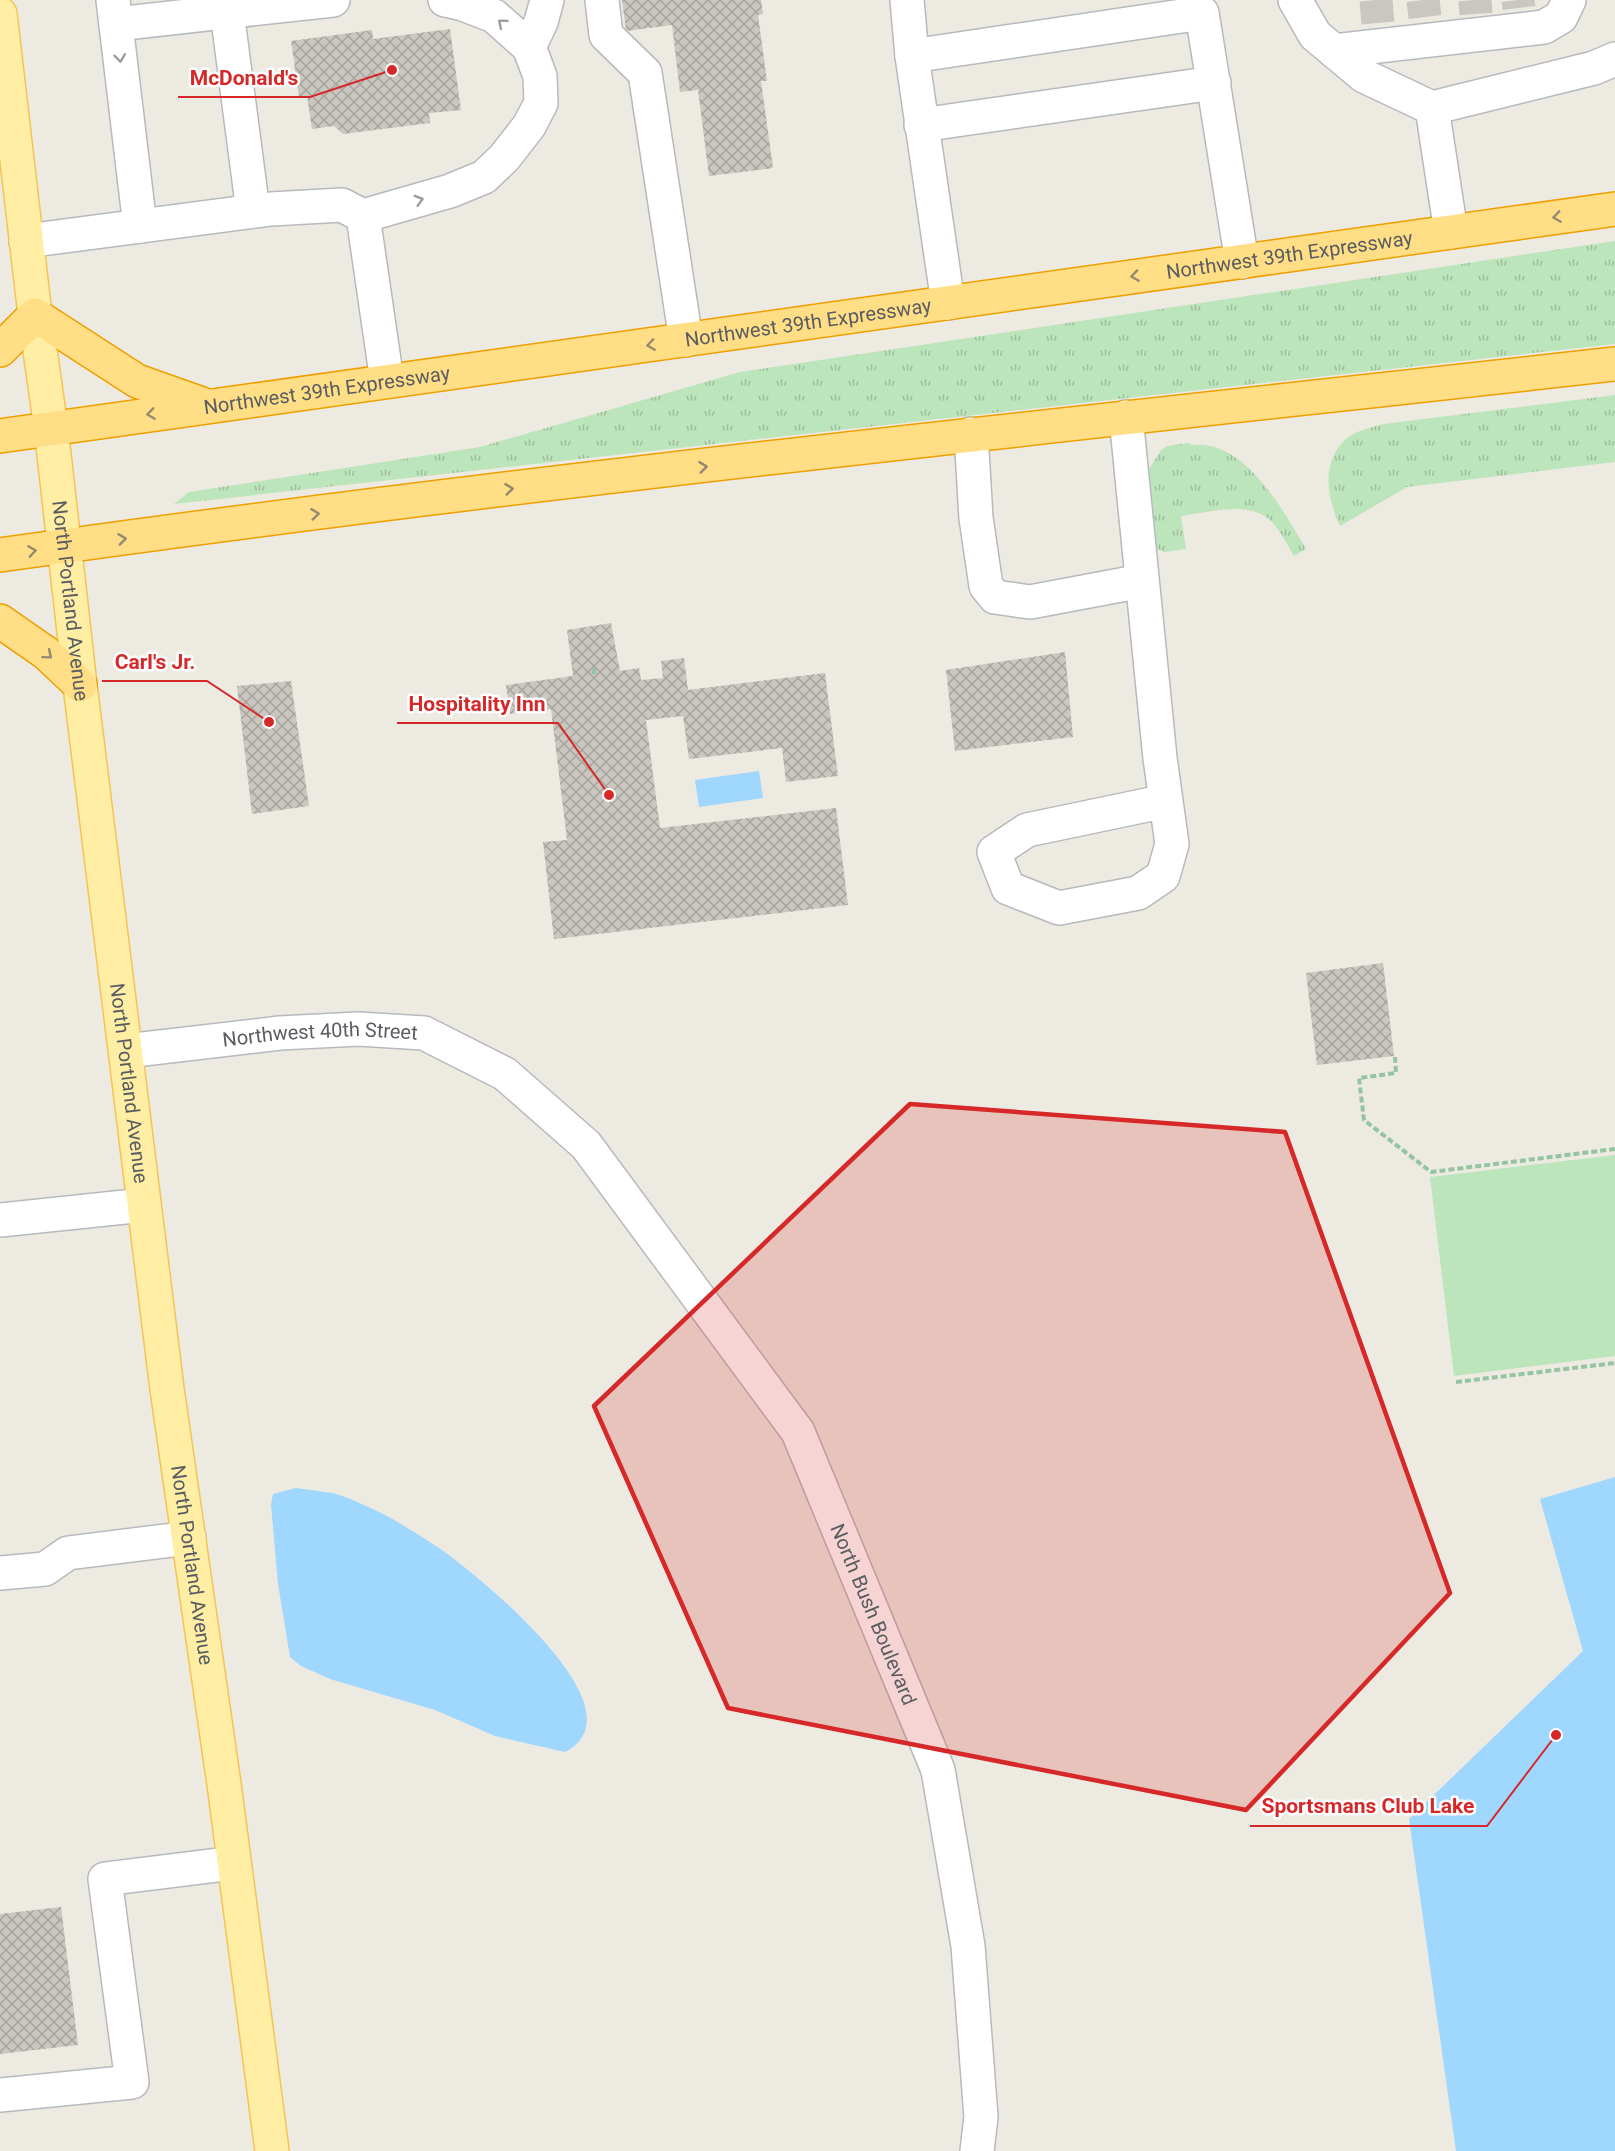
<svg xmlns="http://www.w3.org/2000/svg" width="1615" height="2151" viewBox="0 0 1615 2151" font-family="Roboto,sans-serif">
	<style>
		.grass { fill: url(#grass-tufts) }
		.park { fill: #bde5bc }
		.water { fill: #9fd7ff }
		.building { fill: url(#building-cross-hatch) }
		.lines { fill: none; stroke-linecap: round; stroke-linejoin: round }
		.minor-tunnel { stroke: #c8c7c1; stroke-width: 33; stroke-dasharray: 33 16; stroke-linecap: butt }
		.minor-casing { stroke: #b6b9be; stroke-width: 36 }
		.major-casing { stroke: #f4c453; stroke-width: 36 }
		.highway-casing { stroke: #ee9f00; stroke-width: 36 }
		.path { stroke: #94c4a1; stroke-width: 4; stroke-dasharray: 6 3; stroke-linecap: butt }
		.minor { stroke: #fff; stroke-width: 33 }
		.major { stroke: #ffeea4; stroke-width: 33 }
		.highway { stroke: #ffde86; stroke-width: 33 }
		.oneway { stroke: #9b9ea1 }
		.oneway2 { stroke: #938a6f }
		.marked { fill: #d62828; fill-opacity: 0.2; stroke: #d62828; stroke-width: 4.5; stroke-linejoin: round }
		.labels { text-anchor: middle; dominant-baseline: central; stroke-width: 5; stroke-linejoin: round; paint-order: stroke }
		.street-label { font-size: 20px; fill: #595d62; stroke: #fff }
		.leader { fill: none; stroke: #d62828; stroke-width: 2 }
		.callout-dot { fill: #d62828; stroke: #fff; stroke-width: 2 }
		.callout-label { font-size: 21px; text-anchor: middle; font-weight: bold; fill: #d62828; stroke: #fff; stroke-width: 5; stroke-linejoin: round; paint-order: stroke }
	</style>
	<defs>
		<pattern id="grass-tufts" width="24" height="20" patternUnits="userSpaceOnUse" patternTransform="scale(1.5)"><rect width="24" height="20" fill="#bde5bc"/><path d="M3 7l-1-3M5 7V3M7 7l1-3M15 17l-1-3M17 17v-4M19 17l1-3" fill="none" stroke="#9dbd9c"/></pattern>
		<pattern id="building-cross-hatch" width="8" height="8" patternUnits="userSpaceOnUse" patternTransform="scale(1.5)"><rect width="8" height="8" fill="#cac6c0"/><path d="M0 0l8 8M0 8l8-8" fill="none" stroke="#a7a49f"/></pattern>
	</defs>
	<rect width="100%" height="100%" fill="#edeae1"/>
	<path class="grass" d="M1615,241V344L174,504L189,492L480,447L740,372Z
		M1615,395V462L1407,487L1340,526C1327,499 1320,461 1347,438C1356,431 1372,427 1383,424Z
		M1189,443L1192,445C1245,439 1283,510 1306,549L1294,556C1287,545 1280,529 1270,520C1247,500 1208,513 1181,516L1186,549L1164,552L1157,549L1149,469L1161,450L1167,446Z"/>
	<path class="park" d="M1615,1155V1356L1454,1376L1430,1177Z"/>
	<path class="water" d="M759,771L763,798L699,807L695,780Z
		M1615,1477V2151H1456L1409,1819L1583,1651L1540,1499Z
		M296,1488C308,1490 320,1491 332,1493C349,1497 368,1507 383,1514C403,1524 423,1538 442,1550C478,1576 646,1710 565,1752L495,1736L435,1710L330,1679L301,1666L290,1657L278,1584L271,1504L273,1494Z"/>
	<path class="building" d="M622,0H761L763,14L758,15L767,81H761L773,168L709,176L698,90L680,92L672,25L626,31Z
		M450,29L461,110L429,113L430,123L343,134L334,126L312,129L307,96L299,97L291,41L372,30L373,39Z
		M611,623L620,671L639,668L641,680L663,678L661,661L684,658L688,690L825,673L838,776L786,782L782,748L689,759L683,716L646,720L660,828L836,808L848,905L554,939L543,842L567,840L551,709L510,714L506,685L573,676L567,630Z
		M1065,652L1073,737L955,751L946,670Z
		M291,681L309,806L252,814L237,686Z
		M1383,963L1394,1056L1317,1065L1306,973Z
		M61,1907L78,2045L0,2054V1914Z"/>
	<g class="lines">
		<path class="minor-tunnel" d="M1376,0L1378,23
			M1423,0L1425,17
			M1475,0L1476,14
			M1518,0L1519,8"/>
		<g class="minor-casing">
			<g id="minor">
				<path d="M113,0L140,226"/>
				<path d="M602,0L606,35L645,73L686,340"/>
				<path d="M907,0L912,56"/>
				<path d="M1295,0L1315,35L1364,76L1432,108"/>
				<path d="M227,12L253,211"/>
				<path d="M116,24L333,0"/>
				<path d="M529,47L541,22L547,0"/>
				<path d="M1334,51L1544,27L1561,17L1569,0"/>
				<path d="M921,125L1214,83"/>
				<path d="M363,216L450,191L484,177L504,158L529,126L541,103L540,76L529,47L494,16L463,4L445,0"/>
				<path d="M1451,232L1432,108L1594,68L1615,59"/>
				<path d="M26,241L271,209L342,205L363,216L387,381"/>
				<path d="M948,303L912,56L1202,13L1242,262"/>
				<path d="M1126,417L1160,758L1172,844L1163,876L1138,893L1059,908L1008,888L994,852L1027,830L1166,801"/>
				<path d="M971,434L976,518L986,586L995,597L1030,602L1142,581"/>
				<path id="s1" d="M126,1051L280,1033L358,1029L424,1033L505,1074L586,1145L798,1432L938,1770L968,1946L981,2117L977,2151"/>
				<path d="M0,1220L144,1205"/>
				<path d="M0,1573L45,1569L68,1553L189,1538"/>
				<path d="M0,2095L132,2082L105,1879L234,1863"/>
			</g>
		</g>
		<g class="major-casing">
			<g id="major">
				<path id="s2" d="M0,14L35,315L51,428L80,685L167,1389L224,1784L272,2151"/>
			</g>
		</g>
		<g class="highway-casing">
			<g id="highway">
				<path d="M0,350L35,315L137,381L202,404"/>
				<path id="s3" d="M0,436L1615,209"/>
				<path d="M0,555C537,479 1076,424 1615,364"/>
				<path d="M0,621L46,653L80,685"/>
			</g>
		</g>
		<path class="path" d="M594,668V674
			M1395,1057L1396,1073L1359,1078L1364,1120L1431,1172L1615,1149
			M1456,1382L1615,1363"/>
		<use href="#minor" class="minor"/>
		<use href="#major" class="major"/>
		<use href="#highway" class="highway"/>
	</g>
	<defs><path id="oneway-chevron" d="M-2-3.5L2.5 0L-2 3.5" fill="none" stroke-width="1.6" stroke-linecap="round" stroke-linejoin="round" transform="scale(1.5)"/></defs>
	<g class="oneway">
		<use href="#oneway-chevron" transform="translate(502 23) rotate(-140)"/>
		<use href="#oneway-chevron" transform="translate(120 58) rotate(83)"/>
		<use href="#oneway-chevron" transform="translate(419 200) rotate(-16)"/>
	</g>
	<g class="oneway2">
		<use href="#oneway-chevron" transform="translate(1557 217) rotate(172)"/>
		<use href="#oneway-chevron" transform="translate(1135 276) rotate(172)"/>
		<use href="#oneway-chevron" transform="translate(651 345) rotate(172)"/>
		<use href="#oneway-chevron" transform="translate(151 414) rotate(172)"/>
		<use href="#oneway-chevron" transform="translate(703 467) rotate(-7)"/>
		<use href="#oneway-chevron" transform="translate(509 489) rotate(-7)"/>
		<use href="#oneway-chevron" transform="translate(315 514) rotate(-7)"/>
		<use href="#oneway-chevron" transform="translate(122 539) rotate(-7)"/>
		<use href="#oneway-chevron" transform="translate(32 551) rotate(-8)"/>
		<use href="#oneway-chevron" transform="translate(48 655) rotate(40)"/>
	</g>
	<path class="marked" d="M910,1104L1285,1132L1450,1593L1246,1810L728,1708L594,1406Z"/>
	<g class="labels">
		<g class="street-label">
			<text stroke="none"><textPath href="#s3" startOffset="1302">Northwest 39th Expressway</textPath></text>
			<text stroke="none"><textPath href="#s3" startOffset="816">Northwest 39th Expressway</textPath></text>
			<text stroke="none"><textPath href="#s3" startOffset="330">Northwest 39th Expressway</textPath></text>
			<text stroke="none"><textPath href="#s2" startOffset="591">North Portland Avenue</textPath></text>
			<text stroke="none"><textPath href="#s1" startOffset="195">Northwest 40th Street</textPath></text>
			<text stroke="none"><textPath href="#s2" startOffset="1077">North Portland Avenue</textPath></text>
			<text stroke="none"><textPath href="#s2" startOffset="1563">North Portland Avenue</textPath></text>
			<text stroke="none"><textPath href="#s1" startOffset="1052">North Bush Boulevard</textPath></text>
		</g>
	</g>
	<path class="leader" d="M392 70L310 97H178M269 722L207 681H102M609 795L558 723H397M1556 1735L1487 1826H1250"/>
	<g class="callout-dot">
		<circle cx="392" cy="70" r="6"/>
		<circle cx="269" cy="722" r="6"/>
		<circle cx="609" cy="795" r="6"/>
		<circle cx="1556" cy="1735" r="6"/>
	</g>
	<g class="callout-label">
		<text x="244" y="85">McDonald's</text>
		<text x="155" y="669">Carl's Jr.</text>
		<text x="477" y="711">Hospitality Inn</text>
		<text x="1368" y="1813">Sportsmans Club Lake</text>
	</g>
</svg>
